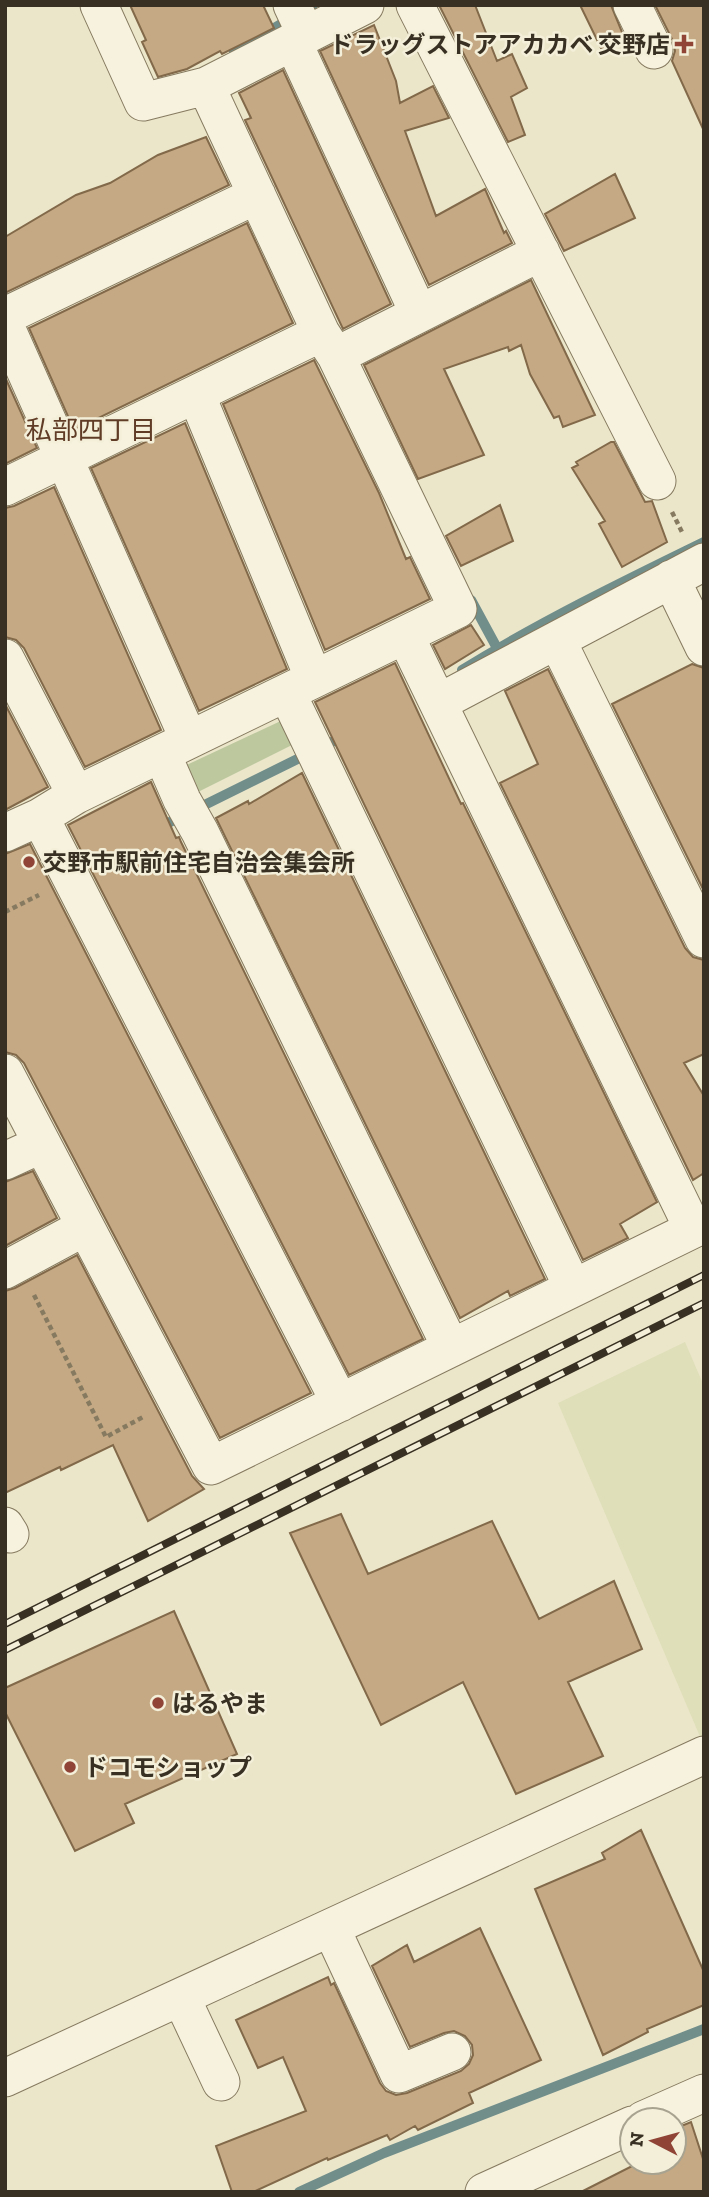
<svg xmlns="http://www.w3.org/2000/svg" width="709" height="2197" viewBox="0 0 709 2197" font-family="'Zilla Slab','Noto Sans JP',serif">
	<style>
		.farmland { fill: #dfdfb9 }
		.green { fill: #bdc89f }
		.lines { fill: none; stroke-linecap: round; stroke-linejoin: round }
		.stream { stroke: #718e8b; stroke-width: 10 }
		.building { fill: #c5a984; stroke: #826949; stroke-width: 2 }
		.minor-casing { stroke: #867a60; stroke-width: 39 }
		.path { stroke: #867a60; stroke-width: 4.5; stroke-dasharray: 5 3.5; stroke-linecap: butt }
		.minor { stroke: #f6f2dd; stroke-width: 37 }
		.rail-casing { stroke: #383022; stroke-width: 8 }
		.rail { stroke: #f3efd9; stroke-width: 5; stroke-dasharray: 16; stroke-linecap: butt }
		.poi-dot { fill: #8f4436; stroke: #f3efd9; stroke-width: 2.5 }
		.labels { text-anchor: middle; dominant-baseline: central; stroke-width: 5; stroke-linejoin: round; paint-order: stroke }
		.poi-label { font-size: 24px; font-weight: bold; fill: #383022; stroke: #f3efd9; text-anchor: start }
		.neighbourhood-label { font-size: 26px; fill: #603b26; stroke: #f3efd9 }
	</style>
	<rect width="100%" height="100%" fill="#ebe6ca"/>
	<path class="farmland" d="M685,1342L704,1386V1738L701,1739L558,1403Z"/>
	<path class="green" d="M285,719L296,743L188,797L178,769Z"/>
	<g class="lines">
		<path class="stream" d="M234,52L313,5
			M471,600L497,648
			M462,670C540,622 622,582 704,542
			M158,828L344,736
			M299,2192L384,2153L704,2029"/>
	</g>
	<path class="building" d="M130,5H263L274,28L222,54L220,51L187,69L158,77L142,42L146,40Z
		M439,5H475L497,61L512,54L527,88L511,97L525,135L508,142Z
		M580,5H611L624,37L602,50Z
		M655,5H704V131L672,61L675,51L673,41Z
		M374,25L396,81L400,103L433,86L449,118L405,131L436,216L485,189L504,233L506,231L512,243L429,285L320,51Z
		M283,70L391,304L343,329L245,120L251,118L239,93Z
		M206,137L229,185L5,293V237L76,195L110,183L158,155Z
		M615,174L635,218L564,251L545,214Z
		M247,223L293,323L74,430L29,328Z
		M531,280L595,415L563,427L559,416L554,418L530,374L521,345L509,351L508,347L444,369L484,455L418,479L364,365Z
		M314,360L379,493L406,559L410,557L430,599L325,650L223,404Z
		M5,377L37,448L5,464Z
		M185,423L287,669L199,711L91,468Z
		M611,442H614L645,502L652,501L667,542L622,567L599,524L605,521L572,468L578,465L576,462Z
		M54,487L161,730L85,767L24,648L16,640L5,637V508L14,506Z
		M500,505L513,541L461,566L446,536Z
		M471,625L484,645L445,669L433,645Z
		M395,663L461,804L463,803L657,1202L620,1224L628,1238L583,1260L315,702Z
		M692,664L704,668V891L612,704Z
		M548,669L685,948L693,957L704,960V1054L684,1063L704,1096V1173L693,1180L500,783L538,764L505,691Z
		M5,704L48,787L5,810Z
		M302,773L545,1279L510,1296L508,1291L460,1318L216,818L248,801L249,804Z
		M151,782L176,838L179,837L181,842L423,1339L349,1375L68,825Z
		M30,844L311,1393L220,1438L24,1063L16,1055L5,1052V854Z
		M33,1171L57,1218L5,1246V1182Z
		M77,1255L192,1476L204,1489L148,1521L113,1445L61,1470L60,1467L5,1493V1291L15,1288Z
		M341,1514L368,1574L492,1521L539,1619L614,1581L642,1649L568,1682L603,1756L516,1794L463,1682L381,1725L290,1533Z
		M174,1611L237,1754L125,1804L134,1823L75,1851L5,1712V1688Z
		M641,1830L704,1972V2005L647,2029L648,2032L603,2055L535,1889L605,1859L602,1853Z
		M480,1928L541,2060L469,2093L473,2103L418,2130L415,2126L390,2140L387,2135L328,2160L327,2158L253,2192H232L216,2146L306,2111L283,2057L258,2068L236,2020L328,1977L331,1985L334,1983L380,2083L386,2091L396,2095L407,2093L461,2071L469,2064L473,2055L472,2045L465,2036L454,2031L444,2033L410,2047L372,1966L407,1945L414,1962Z
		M691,2122L704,2162V2192H581L640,2162H674V2129Z"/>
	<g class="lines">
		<g class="minor-casing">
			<path id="minor" d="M99,5L143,102L206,86
				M292,5L306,35
				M415,5L657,481
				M632,5L654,50
				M293,42L419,314
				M5,316L257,195
				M5,325L189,740
				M336,356L541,252
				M196,394L314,679
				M5,487L321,333
				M671,579L704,647
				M405,635L693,1229
				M557,640L704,939
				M5,658L76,795
				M287,693L573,1288
				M438,703L704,562
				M162,754L182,800L200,832L451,1348
				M40,817L340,1403
				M5,833L40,817L76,795L458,609L336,356L321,333L206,86L365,5
				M5,1073L211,1466L704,1224
				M5,1161L42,1144
				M5,1270L85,1227
				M5,1526L10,1534
				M331,1928L399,2074L452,2052
				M181,1997L221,2082
				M5,2078L704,1755
				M643,2120L704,2093
				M484,2192L632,2125"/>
		</g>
		<path class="path" d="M672,512L682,532
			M5,912L39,895
			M34,1295L106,1437L143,1417"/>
		<use href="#minor" class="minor"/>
		<g class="rail-casing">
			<path id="rail" d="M5,1624L704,1275
				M5,1650L704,1303"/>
		</g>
		<use href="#rail" class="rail"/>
	</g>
	<g class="poi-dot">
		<path d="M680.5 33.5h7v7h7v7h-7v7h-7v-7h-7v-7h7z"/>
		<circle cx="29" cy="862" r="7"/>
		<circle cx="158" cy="1703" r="7"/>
		<circle cx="70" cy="1767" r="7"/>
	</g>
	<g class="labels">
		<g class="poi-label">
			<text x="670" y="44" text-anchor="end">ドラッグストアアカカベ 交野店</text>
			<text x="43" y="862">交野市駅前住宅自治会集会所</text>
			<text x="172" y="1703">はるやま</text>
			<text x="84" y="1767">ドコモショップ</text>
		</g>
		<g class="neighbourhood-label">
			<text x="91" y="430">私部四丁目</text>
		</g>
	</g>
	<rect width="709" height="2197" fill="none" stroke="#383022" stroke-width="14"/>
	<g transform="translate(653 2141) rotate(276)"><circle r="33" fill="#f3efd9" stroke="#a8a390" stroke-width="2"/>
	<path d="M0-5L12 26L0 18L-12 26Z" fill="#8f4436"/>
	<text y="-10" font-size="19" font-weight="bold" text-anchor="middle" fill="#383022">N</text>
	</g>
</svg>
